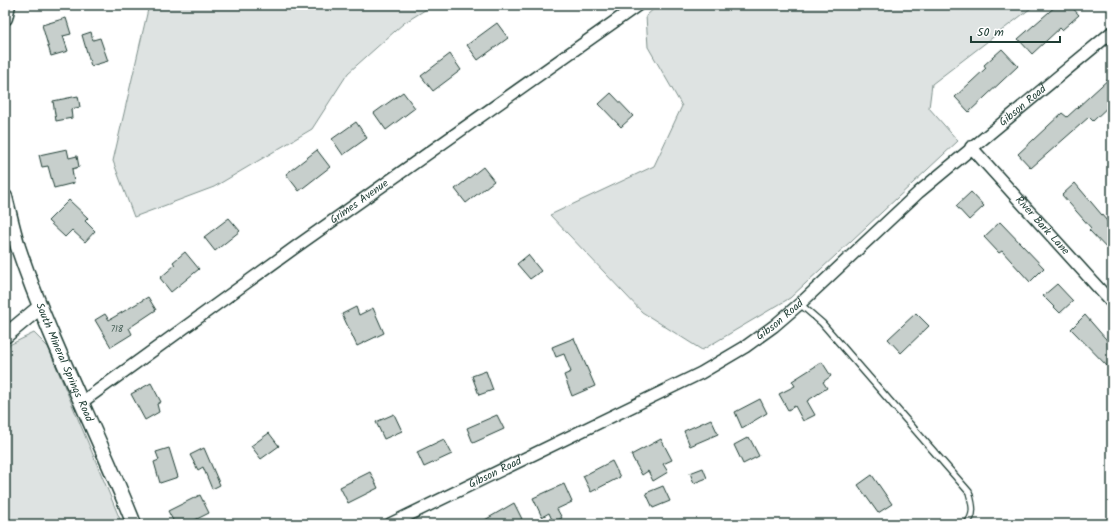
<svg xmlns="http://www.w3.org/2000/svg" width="1117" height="529" viewBox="0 0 1117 529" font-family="Kalam,sans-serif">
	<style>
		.green { fill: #dee3e2; stroke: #7e908b }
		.building { fill: #c7cfcc; stroke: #1f3d34 }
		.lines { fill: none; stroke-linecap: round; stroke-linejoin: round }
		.service-casing { stroke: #1f3d34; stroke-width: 8 }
		.minor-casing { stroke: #1f3d34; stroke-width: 14 }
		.tertiary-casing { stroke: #1f3d34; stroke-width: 17 }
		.service { stroke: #fff; stroke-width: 5.5 }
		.minor { stroke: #fff; stroke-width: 11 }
		.tertiary { stroke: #fff; stroke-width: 14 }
		.labels { text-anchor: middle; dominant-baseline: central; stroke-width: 3.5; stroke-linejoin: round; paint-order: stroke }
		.number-label { font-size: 9px; fill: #49625a }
		.street-label { font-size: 11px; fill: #1f3d34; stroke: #fff }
	</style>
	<rect width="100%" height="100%" fill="#fff"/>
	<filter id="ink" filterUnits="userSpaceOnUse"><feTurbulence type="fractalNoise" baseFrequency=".025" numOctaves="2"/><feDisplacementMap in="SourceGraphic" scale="8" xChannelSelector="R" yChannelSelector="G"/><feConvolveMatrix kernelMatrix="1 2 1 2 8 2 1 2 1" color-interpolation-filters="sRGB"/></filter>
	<g filter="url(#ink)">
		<path class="green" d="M149,5H433L404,23L348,73L312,129L214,187L134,217L113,161Z
			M658,5H1035L932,84L929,108L958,141L790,298L702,350L642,312L550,215L654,166L682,106L648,47L646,16Z
			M34,333L48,347L122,524H5V347Z"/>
		<path class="building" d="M1057,5H1070L1079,15L1062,30L1060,28L1032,54L1018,39Z
			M66,18L71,34L63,36L68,51L51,56L42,25Z
			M497,23L508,38L478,60L467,45Z
			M91,32L93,40L100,38L108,61L91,66L82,35Z
			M1002,49L1018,66L969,112L955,97L986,68L984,65Z
			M450,54L461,70L433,91L421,76Z
			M1112,76V103L1093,121L1089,117L1031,168L1018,154L1062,113L1067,117Z
			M403,92L415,108L386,130L374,113Z
			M611,93L633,116L621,127L599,104Z
			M78,96L80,107L71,109L72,118L56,121L53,101Z
			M356,122L367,138L343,155L332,139Z
			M67,149L69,158L77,156L79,167L72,169L74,183L54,188L48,166L42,167L39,155Z
			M317,150L330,167L299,191L286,174Z
			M483,167L494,181L466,203L455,189Z
			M1075,183L1112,227V254L1089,230L1091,228L1062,195Z
			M971,192L984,206L969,220L956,206Z
			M69,200L88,218L85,221L95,231L85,242L72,230L65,237L48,221Z
			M229,218L240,231L215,251L204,237Z
			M1000,222L1044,268L1030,282L1002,251L999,253L984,237Z
			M185,252L199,269L171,292L160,278L175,265L173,262Z
			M528,255L541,271L530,279L517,264Z
			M1057,284L1073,301L1060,313L1043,296Z
			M148,297L156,310L129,328L132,334L111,347L95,320L105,314L109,320Z
			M356,307L359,315L373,308L384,333L357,346L342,314Z
			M916,313L929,326L901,353L888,339Z
			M1085,315L1112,346V371L1071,329Z
			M574,338L595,386L572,396L564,375L571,372L564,354L556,357L552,347Z
			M822,362L831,376L823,382L827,388L807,401L815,415L803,421L795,406L788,410L779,394L795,386L792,381Z
			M486,371L493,390L479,395L472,376Z
			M151,383L161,402L157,404L159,412L145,420L131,394Z
			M760,399L767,413L742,428L735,412Z
			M394,414L402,431L384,439L376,422Z
			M497,415L504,429L473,443L467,428Z
			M711,419L718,434L690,446L684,431Z
			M269,433L279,446L261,459L251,446Z
			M749,437L759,456L743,464L734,445Z
			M444,439L452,454L424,467L417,452Z
			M661,439L672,460L663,464L668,472L653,481L648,471L642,475L631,455Z
			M169,448L178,477L160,483L154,462L159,460L156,452Z
			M204,448L220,485L212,489L203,467L198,470L190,455Z
			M612,461L620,477L591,492L583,476Z
			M703,468L707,478L694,483L690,473Z
			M370,472L378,488L348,503L340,487Z
			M872,475L892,504L878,513L858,485Z
			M564,484L572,502L557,509L562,518L553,522L549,513L542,517L533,498Z
			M663,486L670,501L653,508L646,493Z
			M200,495L209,513L187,524H175L168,511Z
			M514,503L522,519L513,524H478Z"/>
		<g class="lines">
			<g class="service-casing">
				<path id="service" d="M800,304L822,323L969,492C972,503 976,515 966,524"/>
			</g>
			<g class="minor-casing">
				<g id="minor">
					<path id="s1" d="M971,147L1112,303"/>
					<path id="s2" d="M82,402L297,246L638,5"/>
					<path id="s3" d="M390,524L701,373L745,347L774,326L803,301L919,192L1112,32"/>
				</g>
			</g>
			<g class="tertiary-casing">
				<g id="tertiary">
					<path d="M5,18L8,5"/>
					<path id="s4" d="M5,197C9,213 13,230 18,247C50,342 97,431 134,524"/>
					<path d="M5,336L40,307"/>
				</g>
			</g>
			<use href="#service" class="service"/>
			<use href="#minor" class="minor"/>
			<use href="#tertiary" class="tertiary"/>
		</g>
	</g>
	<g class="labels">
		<g class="number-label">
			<text x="117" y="329">718</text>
		</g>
		<g class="street-label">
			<text stroke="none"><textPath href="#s3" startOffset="765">Gibson Road</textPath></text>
			<text stroke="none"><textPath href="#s2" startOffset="342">Grimes Avenue</textPath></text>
			<text stroke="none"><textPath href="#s1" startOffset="106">River Bark Lane</textPath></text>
			<text stroke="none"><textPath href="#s3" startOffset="441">Gibson Road</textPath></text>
			<text stroke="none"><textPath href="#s4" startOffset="176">South Mineral Springs Road</textPath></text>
			<text stroke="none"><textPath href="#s3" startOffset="117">Gibson Road</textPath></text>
		</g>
	</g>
	<rect width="1117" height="529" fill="none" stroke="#fff" stroke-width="20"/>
	<rect x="10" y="10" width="1097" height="509" fill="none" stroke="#1f3d34" stroke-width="1.5" filter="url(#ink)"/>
	<path d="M971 36v6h89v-6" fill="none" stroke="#1f3d34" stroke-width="2"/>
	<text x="977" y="36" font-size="12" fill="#1f3d34" stroke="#ffffff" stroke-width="3" paint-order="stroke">50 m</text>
</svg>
